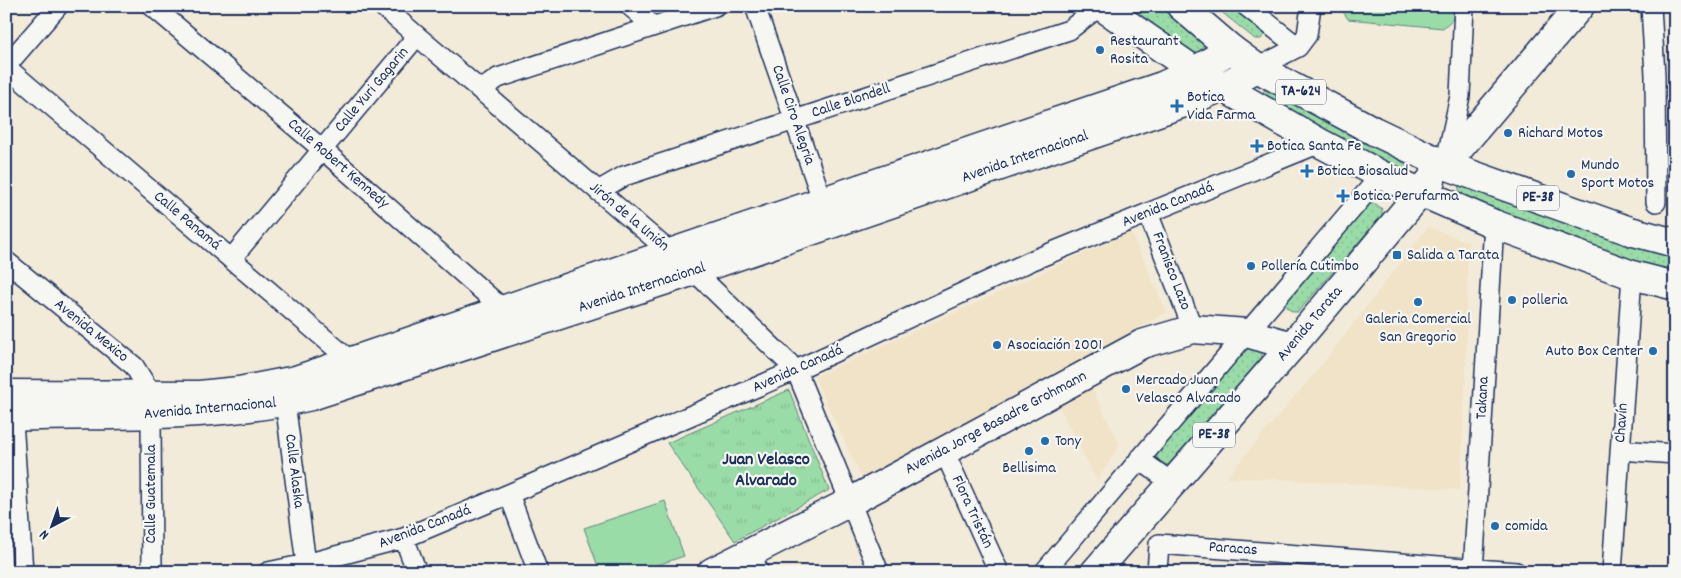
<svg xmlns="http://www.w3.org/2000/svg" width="1681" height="578" viewBox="0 0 1681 578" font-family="Dekko,sans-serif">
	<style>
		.built { fill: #f1e3c8 }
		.grass { fill: url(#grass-dots); stroke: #5a8682 }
		.park { fill: url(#park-tufts); stroke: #5a8682 }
		.garden { fill: #9adca7; stroke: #5a8682 }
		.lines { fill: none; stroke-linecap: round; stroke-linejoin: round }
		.street-casing { stroke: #1b2f5e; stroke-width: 22 }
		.secondary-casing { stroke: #1b2f5e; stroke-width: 31 }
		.highway-casing { stroke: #1b2f5e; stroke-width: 31 }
		.street { stroke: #f6f6f2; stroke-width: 19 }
		.secondary { stroke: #f6f6f2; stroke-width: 28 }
		.highway { stroke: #f6f6f2; stroke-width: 28 }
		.poi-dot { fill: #1f6fb2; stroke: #f6f6f2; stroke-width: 2 }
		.labels { text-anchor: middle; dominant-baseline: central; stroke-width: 4.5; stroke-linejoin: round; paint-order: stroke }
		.shield { fill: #f6f6f2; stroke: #5d6b8a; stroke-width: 1 }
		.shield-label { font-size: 15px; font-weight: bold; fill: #1b2f5e }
		.poi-label { font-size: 16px; fill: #1b2f5e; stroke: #f6f6f2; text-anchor: start }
		.street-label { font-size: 16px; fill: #1b2f5e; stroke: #f6f6f2 }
		.neighbourhood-label { font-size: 18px; font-weight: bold; fill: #1b2f5e; stroke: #f6f6f2 }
	</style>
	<defs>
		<pattern id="grass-dots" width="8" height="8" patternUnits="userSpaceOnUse" patternTransform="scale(1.25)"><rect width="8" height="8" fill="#9adca7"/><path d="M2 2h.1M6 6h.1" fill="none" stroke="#84bd92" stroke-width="1.8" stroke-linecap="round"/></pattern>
		<pattern id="park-tufts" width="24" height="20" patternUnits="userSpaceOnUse" patternTransform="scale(1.25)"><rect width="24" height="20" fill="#9adca7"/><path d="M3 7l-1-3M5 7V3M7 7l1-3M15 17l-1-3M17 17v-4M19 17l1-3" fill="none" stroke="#84bd92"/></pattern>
	</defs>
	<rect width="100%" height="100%" fill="#f3ebd9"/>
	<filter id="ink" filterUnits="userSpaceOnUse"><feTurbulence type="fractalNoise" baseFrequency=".02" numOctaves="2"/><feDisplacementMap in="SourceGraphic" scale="10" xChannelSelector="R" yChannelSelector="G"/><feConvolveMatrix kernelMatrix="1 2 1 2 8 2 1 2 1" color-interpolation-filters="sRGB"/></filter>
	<g filter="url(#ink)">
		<path class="built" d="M1428,227L1468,242L1466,373L1460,490L1270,479L1226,478L1323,363Z
			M1131,232L1167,312L864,483L814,377Z
			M1088,380L1120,445L1097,481L1057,402Z"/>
		<path class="grass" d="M1123,6H1164L1200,36L1203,42V50L1195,59Z
			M1214,6H1231L1264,30L1265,35L1261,39H1255Z
			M1272,87L1406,164L1408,168V174L1404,176L1262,94L1265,89Z
			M1458,184L1675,255V273L1593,249L1460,194Z
			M1369,204H1376L1382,209V215L1298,312H1293L1286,307L1285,301Z
			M1249,344L1262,347V357L1168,465L1161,463L1155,455Z"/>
		<path class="park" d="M789,390L829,490L735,541L667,443Z"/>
		<path class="garden" d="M1339,6H1455V17L1443,28L1348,19Z
			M665,501L684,556L637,572H600L584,528Z"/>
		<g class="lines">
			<g class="street-casing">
				<path id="street" d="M152,6L323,150L503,309L508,317
					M382,6L670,252L694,271L796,370L879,572
					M630,6L653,26
					M755,6L826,211
					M1246,6L1298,47
					M1651,6L1655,75L1656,202
					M6,66L58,6
					M6,67L352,362L357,369
					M1257,68L1298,47L1307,35L1311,6
					M481,90L498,78L715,6
					M1446,161L1460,96L1464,6
					M598,191L624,176L1069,30L1100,6
					M1148,213L1193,329
					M231,259L417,36
					M6,261L134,366L152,395L151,416L152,572
					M276,394L285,402L306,564L308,572
					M12,405L23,572
					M1620,450L1675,454
					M944,451L999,572
					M1139,459L1172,483
					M509,494L538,572
					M404,538L417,572
					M1159,544L1516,572
					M750,553L759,572
					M268,572L306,564L404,538L509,494L796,370L1033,260L1320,143
					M1044,572L1381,175
					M1157,572L1159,544
					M1473,572L1494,224
					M1612,572L1632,275"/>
			</g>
			<g class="secondary-casing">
				<path id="secondary" d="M1445,165L1580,6
					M6,394L199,395L239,391L296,380L1162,86L1195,71L1231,49
					M6,417C110,413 209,420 311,396L694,271L1184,103L1222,87L1257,68
					M712,572L850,502L1142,344L1193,329L1247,333L1292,346"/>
			</g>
			<g class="highway-casing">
				<path id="highway" d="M1101,6L1195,71L1320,143L1381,175L1494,224L1632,275L1675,286
					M1181,6L1231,49L1257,68L1374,131L1445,165L1630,231L1675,243
					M1095,572L1292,346L1431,180"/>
			</g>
			<use href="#street" class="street"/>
			<use href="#secondary" class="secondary"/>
			<use href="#highway" class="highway"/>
		</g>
	</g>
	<g class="poi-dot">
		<circle cx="1100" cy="50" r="5"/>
		<path d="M1174.5 98.5h5v5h5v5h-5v5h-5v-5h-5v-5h5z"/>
		<circle cx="1508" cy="133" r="5"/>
		<path d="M1254.5 138.5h5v5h5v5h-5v5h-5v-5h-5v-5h5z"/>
		<path d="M1304.5 163.5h5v5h5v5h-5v5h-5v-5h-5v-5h5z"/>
		<circle cx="1571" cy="174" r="5"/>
		<path d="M1340.5 188.5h5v5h5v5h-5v5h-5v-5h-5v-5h5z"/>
		<rect x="1392" y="250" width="10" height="10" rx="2.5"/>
		<circle cx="1251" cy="266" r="5"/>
		<circle cx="1512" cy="300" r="5"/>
		<circle cx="1418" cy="302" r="5"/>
		<circle cx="997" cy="345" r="5"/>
		<circle cx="1653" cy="351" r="5"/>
		<circle cx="1126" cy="389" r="5"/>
		<circle cx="1045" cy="441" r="5"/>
		<circle cx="1029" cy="451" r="5"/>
		<circle cx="1495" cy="526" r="5"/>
	</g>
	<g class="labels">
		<g class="shield">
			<rect x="1276" y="79.5" width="50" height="25" rx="4"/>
			<rect x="1517" y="185.5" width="42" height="25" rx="4"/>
			<rect x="1193" y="422.5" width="42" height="25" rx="4"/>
		</g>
		<g class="shield-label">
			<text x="1301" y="92">TA-624</text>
			<text x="1538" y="198">PE-38</text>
			<text x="1214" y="435">PE-38</text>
		</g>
		<g class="poi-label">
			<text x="1110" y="41">Restaurant<tspan x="1110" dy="18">Rosita</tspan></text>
			<text x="1187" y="97">Botica<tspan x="1187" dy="18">Vida Farma</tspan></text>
			<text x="1518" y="133">Richard Motos</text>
			<text x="1267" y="146">Botica Santa Fe</text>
			<text x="1581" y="165">Mundo<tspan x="1581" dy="18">Sport Motos</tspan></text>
			<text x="1317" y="171">Botica Biosalud</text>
			<text x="1353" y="196">Botica Perufarma</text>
			<text x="1407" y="255">Salida a Tarata</text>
			<text x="1261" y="266">Pollería Cutimbo</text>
			<text x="1522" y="300">polleria</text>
			<text x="1418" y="319" text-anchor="middle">Galeria Comercial<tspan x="1418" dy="18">San Gregorio</tspan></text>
			<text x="1007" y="345">Asociación 2001</text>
			<text x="1643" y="351" text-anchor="end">Auto Box Center</text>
			<text x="1136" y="380">Mercado Juan<tspan x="1136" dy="18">Velasco Alvarado</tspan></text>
			<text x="1055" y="441">Tony</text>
			<text x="1029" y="468" text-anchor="middle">Bellisima</text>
			<text x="1505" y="526">comida</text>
		</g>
		<g class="street-label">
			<text transform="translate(372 90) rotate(-50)">Calle Yuri Gagarin</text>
			<text transform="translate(851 101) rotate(-18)">Calle Blondell</text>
			<text transform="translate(793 115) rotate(71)">Calle Ciro Alegria</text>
			<text transform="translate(1025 157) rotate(-19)">Avenida Internacional</text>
			<text transform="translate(338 164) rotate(41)">Calle Robert Kennedy</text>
			<text transform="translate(1168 205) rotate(-22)">Avenida Canadá</text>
			<text transform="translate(629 217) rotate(40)">Jirón de la Unión</text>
			<text transform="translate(187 221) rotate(40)">Calle Panamá</text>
			<text transform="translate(1171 271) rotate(69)">Franisco Lazo</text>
			<text transform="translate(642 288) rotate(-18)">Avenida Internacional</text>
			<text transform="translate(1310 324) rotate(-50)">Avenida Tarata</text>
			<text transform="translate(91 331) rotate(39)">Avenida Mexico</text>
			<text transform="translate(798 369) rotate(-24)">Avenida Canadá</text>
			<text transform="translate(1483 398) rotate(-87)">Takana</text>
			<text transform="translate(210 409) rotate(-5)">Avenida Internacional</text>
			<text transform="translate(996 423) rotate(-28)">Avenida Jorge Basadre Grohmann</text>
			<text transform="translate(1622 423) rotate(-86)">Chavín</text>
			<text transform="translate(294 471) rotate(83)">Calle Alaska</text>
			<text transform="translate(151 494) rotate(-90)">Calle Guatemala</text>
			<text transform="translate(972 512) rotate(65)">Flora Tristán</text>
			<text transform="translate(425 527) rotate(-21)">Avenida Canadá</text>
			<text transform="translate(1233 549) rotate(4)">Paracas</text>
		</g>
		<g class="neighbourhood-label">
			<text x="766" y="460">Juan Velasco<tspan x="766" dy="21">Alvarado</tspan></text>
		</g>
	</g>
	<rect width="1681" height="578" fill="none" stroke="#f6f6f2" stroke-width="25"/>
	<rect x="12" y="12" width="1656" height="553" fill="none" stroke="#1b2f5e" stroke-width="2" filter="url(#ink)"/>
	<g transform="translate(52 526) rotate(221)" stroke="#f6f6f2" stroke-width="4" paint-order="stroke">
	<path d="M0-4L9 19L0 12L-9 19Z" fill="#1b2f5e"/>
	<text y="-8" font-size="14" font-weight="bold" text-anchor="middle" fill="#1b2f5e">N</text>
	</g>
</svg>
